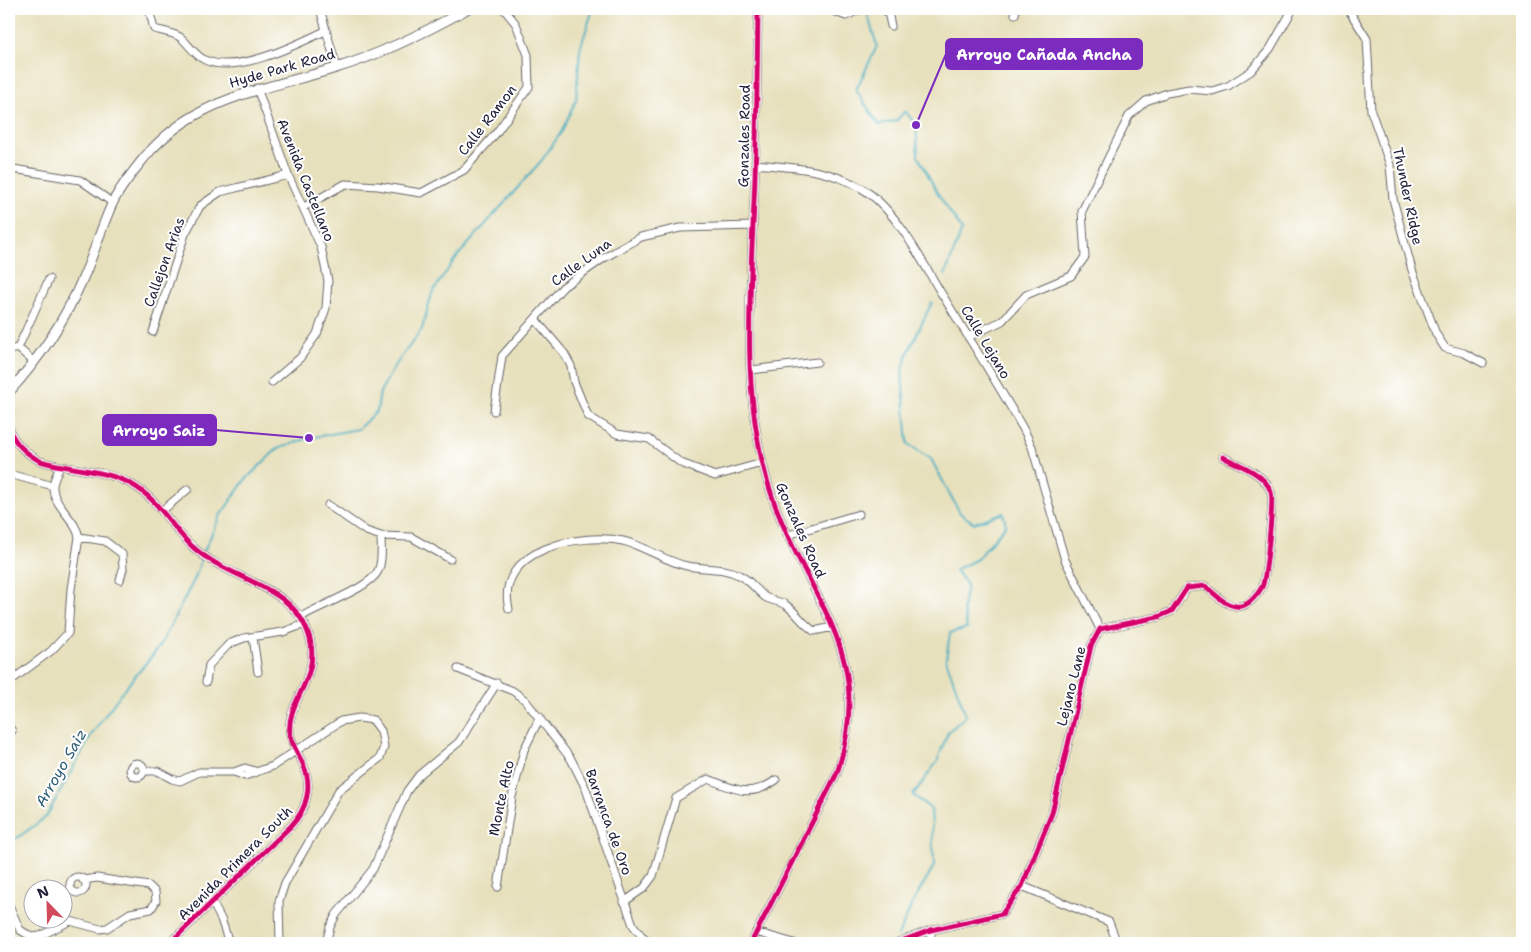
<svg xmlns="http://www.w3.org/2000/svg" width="1531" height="952" viewBox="0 0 1531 952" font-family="'Shantell Sans',sans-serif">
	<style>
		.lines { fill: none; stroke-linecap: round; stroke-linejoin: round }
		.stream { stroke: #40acbf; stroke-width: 2 }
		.minor-casing { stroke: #676468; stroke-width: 9 }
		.major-casing { stroke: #676468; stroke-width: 11 }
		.minor { stroke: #fff; stroke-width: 7 }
		.major { stroke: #fff; stroke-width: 9 }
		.cycleway-casing { stroke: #fff; stroke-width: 8 }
		.cycleway { stroke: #d6006c; stroke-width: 5 }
		.labels { text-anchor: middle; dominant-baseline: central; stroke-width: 4; stroke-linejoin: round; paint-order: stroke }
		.street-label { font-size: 14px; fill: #22223b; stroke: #fff }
		.water-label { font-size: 15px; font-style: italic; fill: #306076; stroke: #fff }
		.leader { fill: none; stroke: #7b2cbf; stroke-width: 2 }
		.callout-dot { fill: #7b2cbf; stroke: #fff; stroke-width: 2 }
		.callout { fill: #7b2cbf; stroke: #7b2cbf; stroke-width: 2 }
		.callout-label { font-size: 15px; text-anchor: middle; font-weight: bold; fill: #fff }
	</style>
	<rect width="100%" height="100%" fill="#fff"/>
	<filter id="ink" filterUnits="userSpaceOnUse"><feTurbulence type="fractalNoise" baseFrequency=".02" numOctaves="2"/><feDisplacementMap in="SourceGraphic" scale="10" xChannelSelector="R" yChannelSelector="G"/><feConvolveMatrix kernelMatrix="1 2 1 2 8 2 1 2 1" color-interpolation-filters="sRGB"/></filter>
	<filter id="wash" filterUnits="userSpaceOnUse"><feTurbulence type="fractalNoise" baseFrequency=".0096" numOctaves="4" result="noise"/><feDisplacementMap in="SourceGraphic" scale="20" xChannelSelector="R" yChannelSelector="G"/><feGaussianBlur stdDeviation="1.12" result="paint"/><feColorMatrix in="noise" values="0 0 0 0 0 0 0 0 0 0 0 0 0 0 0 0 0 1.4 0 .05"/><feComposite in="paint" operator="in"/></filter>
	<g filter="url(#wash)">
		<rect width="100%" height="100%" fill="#e7e0bc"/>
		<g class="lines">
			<path class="stream" d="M866,9L877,46L856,90L879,125L896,121L905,111L916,125L918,156L938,194L962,230L945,275
				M204,551L220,516L245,480L277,449L309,438L358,429L377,411L380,392L394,367L422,329L432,293L455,259L542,160L562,131L576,100L580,49L593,9
				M9,844L46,817L92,734L119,696L160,646L195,578L202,556
				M898,936L913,902L934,866L931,809L913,795L937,762L948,732L966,716L946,659L950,633L967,628L963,609L967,584L955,570L977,559L1006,525L1003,513L974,523L960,513L931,459L908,444L902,374L907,355L932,302"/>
		</g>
	</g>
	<g filter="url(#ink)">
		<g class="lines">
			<g class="minor-casing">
				<path id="minor" d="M149,9L154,29C162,31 173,33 180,37C189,44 194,55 205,60C236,75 296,45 325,31
					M320,9L337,68
					M828,9L846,16L861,9
					M881,9L888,12L891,26
					M1348,9L1367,39L1371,111L1390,165L1393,199L1412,270L1436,334L1445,348L1464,353L1483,363
					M1015,14L1016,9
					M257,88L288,175L321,247L328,281L326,308L317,334L300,358L272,382
					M755,164C794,168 826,168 861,188C896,208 922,262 943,296C971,341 999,386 1025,432L1032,447L1065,560L1100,629
					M9,174L13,169L80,180L113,203
					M304,207L345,184L378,186L421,193L464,170L497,132L529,87L528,55L516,24L504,9
					M535,319L564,353L571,366L574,382L588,416L617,434L649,439L681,463L715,476L762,463
					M153,332L185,234L200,206L220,192L288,175
					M968,337L1002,321L1026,295L1071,276L1085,257L1082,211L1129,116L1146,101L1167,93L1189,89L1212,91L1228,86L1251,71L1270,49L1293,9
					M18,348L34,362
					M9,350L18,348L49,279
					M751,370L817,362
					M494,411L502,356L563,287L604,258L641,237L680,228L753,226
					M9,428C14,443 25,453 40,461C69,470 103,469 131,484C160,500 171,528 194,548C231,581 296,585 310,639C320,679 286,701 290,733C291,744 298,753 303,764C313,786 307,809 291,826L170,943
					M9,474L53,486
					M328,505L366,531L381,536L411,537L450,559
					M163,510L188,489
					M788,535L859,514
					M79,537L105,541L122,554L123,569L120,580
					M509,609C494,549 581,532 623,541C645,546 664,561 687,566C704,569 723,567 739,575C749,579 756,590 765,597C771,601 780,601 786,605C797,613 803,624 814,631L833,627
					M301,617C320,605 370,588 378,571C383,560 381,548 381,536
					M253,637L258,672
					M458,669L513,691L525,700L571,759L586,789L633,925L644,939L652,943
					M9,682L51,651L68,633L71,589L79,537C76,519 54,507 53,488C52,481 58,473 60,466
					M206,682L209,665L229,644L244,638L283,632L305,624
					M9,727L12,731
					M130 770a7 7 0 1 1 14 0a7 7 0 1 1-14 0Z
					M144,771H158L172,779L180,781L199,772H234L245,768L255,771
					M234,772L245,776L273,766L341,721L359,718L373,720L381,731L384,747L380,758L339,790L285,883L279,901L280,943
					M70 885a8 8 0 1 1 16 0a8 8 0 1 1-16 0Z
					M1022,886L1109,922L1117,943
					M498,887L512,797L524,750L540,717
					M212,902L221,919L229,943
					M624,902L644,888L653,876L676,798L708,779C735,789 750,799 776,780
					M9,905L20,930L32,937L40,936L70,921L100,929L107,928L130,913L151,909L156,901L155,892L149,886L97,878L83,880
					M931,930V943
					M756,932L794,943
					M326,943L330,927L336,915L373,869L407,791L419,775L459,742L497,683
					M751,943L837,773C877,651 809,603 773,499C740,404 750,300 754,202C757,137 757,73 758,9
					M896,943L931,930L1002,914L1022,886L1052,813L1091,646L1100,629L1158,617L1172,611L1187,588L1205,586C1215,594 1227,608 1241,606C1249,605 1258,594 1262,587C1266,579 1274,501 1271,492C1265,473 1238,465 1223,457"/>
			</g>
			<g class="major-casing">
				<path id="major" d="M9,392C39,359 65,320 83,278C94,254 101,228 112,204C120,187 133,172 144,158C196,96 265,90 336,68C382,54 426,32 467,9"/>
			</g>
			<use href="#minor" class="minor"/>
			<use href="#major" class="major"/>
			<g class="cycleway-casing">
				<path id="cycleway" d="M9,428C14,443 25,453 40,461C69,470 103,469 131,484C160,500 171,528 194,548C231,581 296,585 310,639C320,679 286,701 290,733C291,744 298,753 303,764C313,786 307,809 291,826L170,943
					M751,943L837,773C877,651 809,603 773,499C740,404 750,300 754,202C757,137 757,73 758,9
					M896,943L931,930L1002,914L1022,886L1052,813L1091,646L1100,629L1158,617L1172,611L1187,588L1205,586C1215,594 1227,608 1241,606C1249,605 1258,594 1262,587C1266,579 1274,501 1271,492C1265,473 1238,465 1223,457"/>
			</g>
			<use href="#cycleway" class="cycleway"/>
		</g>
	</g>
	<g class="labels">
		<g class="street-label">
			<text transform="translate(282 68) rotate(-16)">Hyde Park Road</text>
			<text transform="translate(487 120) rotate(-52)">Calle Ramon</text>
			<text transform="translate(744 136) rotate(-89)">Gonzales Road</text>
			<text transform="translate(306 180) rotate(68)">Avenida Castellano</text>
			<text transform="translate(1408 196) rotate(78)">Thunder Ridge</text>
			<text transform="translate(164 262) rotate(-70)">Callejon Arias</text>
			<text transform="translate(581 262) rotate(-36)">Calle Luna</text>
			<text transform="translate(986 342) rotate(59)">Calle Lejano</text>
			<text transform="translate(801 530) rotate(66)">Gonzales Road</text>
			<text transform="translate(1071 686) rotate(-76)">Lejano Lane</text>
			<text transform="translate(501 798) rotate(-78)">Monte Alto</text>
			<text transform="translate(609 822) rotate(70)">Barranca de Oro</text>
			<text transform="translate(235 863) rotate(-45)">Avenida Primera South</text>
		</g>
		<g class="water-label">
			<text transform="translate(61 768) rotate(-60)">Arroyo Saiz</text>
		</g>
	</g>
	<path class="leader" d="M916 125L946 54M309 438L216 430"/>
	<g class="callout-dot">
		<circle cx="916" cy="125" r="5"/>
		<circle cx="309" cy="438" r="5"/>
	</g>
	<g class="callout">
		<rect x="946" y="39" width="196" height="30" rx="5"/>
		<rect x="103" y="415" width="113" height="30" rx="5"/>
	</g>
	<g class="callout-label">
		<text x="1044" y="60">Arroyo Cañada Ancha</text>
		<text x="159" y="436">Arroyo Saiz</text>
	</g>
	<rect width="1531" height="952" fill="none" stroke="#fff" stroke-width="30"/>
	<g transform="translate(48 904) rotate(337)"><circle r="24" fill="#ffffff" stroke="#a7a7b1"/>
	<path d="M0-4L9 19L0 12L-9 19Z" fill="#d1495b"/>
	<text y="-8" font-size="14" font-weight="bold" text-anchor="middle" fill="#22223b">N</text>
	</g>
</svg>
